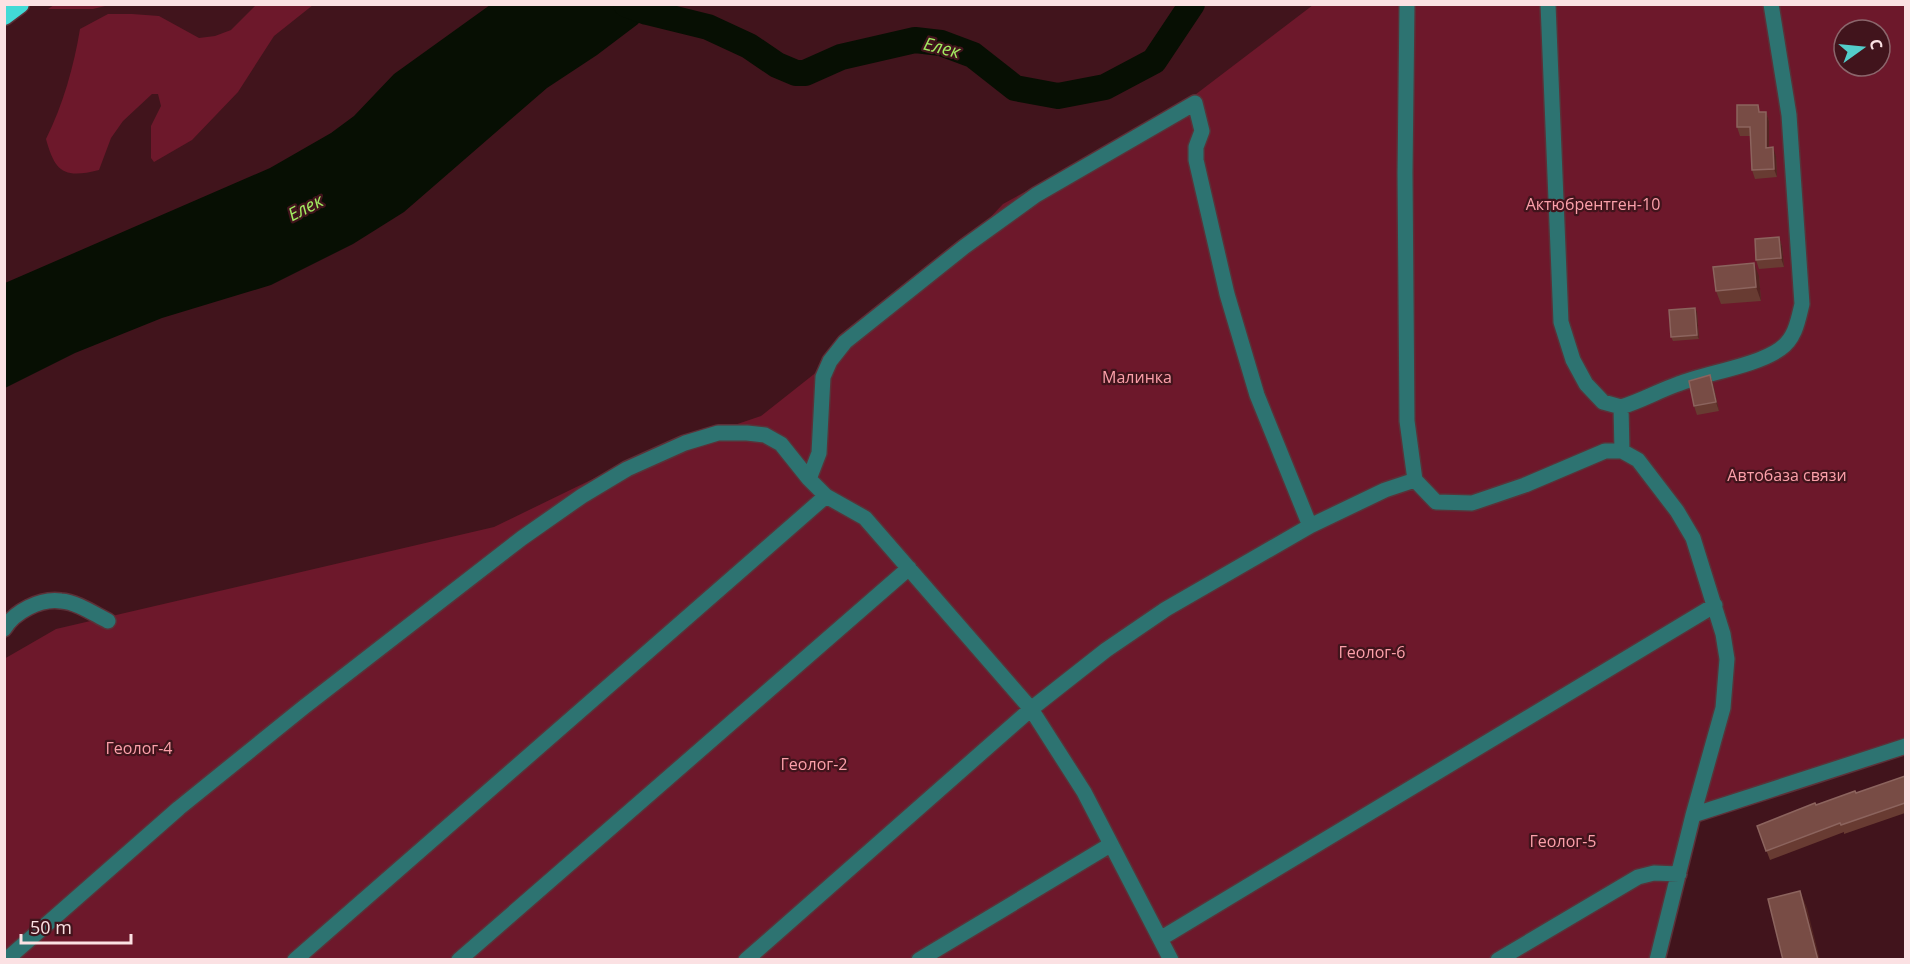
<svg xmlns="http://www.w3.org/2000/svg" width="1910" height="964" viewBox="0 0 1910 964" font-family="'Open Sans',sans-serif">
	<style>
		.green { fill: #6d182b; fill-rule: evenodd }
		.water { fill: #070f03 }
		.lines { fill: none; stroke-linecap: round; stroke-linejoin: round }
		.river { stroke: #070f03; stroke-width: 26 }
		.minor-casing { stroke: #5b3138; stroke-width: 18 }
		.highway-casing { stroke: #5b3138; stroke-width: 21 }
		.minor { stroke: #2d7371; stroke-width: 15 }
		.highway { stroke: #42dad6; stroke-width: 18 }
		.wall { fill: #683b32 }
		.shaded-wall { fill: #522421 }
		.building { fill: #784c45; stroke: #8c645e; stroke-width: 1.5 }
		.labels { text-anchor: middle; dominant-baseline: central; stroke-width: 4.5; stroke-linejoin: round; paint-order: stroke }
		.park-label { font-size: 16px; fill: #fca0aa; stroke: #41141c }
		.water-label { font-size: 18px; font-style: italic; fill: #a2eb61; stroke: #41141c }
	</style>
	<rect width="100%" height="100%" fill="#41141c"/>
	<path class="green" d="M257,4L313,5L274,36L238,92L192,140L154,162L151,158V126L161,106L158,94H152L123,121L111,138L99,170C64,179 55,172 46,139C63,105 74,66 80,29L108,14H132L159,16L199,38L215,36L231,30Z
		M54,5V4L109,5L93,9H48Z
		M1313,5H1905V750L1693,815L1658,959H5L4,659L56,629L494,527L634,459L761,416L923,288L1003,204L1183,104ZM1844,30H1880V66H1844Z"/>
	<path class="water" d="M490,5H652L638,24L597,55L547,88L404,212L353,244L271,285L162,318L75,353L5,388V283L270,168L331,133L354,116L394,74Z"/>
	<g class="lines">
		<path class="river" d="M626,4L647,12L708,27L749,46L777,65L796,73H805L841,57L915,40L941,43L973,55L1015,88L1058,96L1105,87L1154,61L1192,4"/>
		<g class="minor-casing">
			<path id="minor" d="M1407,4L1405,173L1407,421L1415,480
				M1548,4L1561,322L1573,360L1586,384L1603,402L1621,407L1622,451L1638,460L1677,511L1693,538L1723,634L1727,659L1723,708L1693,815L1657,960
				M1621,407C1641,401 1658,391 1678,384C1706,373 1756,366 1780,349C1795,339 1798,321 1802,304L1789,115L1771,4
				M4,629C14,612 40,598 61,601C77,602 94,614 108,621
				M1693,815L1906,746
				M1160,939L1715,605
				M6,960L179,808L304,707L522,538L582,496L627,469L685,443L718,433H747L765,435L781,444L809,479
				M295,960L826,496
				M459,960L909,568
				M746,960L1031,709L1106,650L1166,609L1310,526L1385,490L1415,480L1436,502L1472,503L1525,485L1605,451H1622
				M919,960L1110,845
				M1171,960L1084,792L1031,709L865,518L826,496L809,479L819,453L823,377L830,361L845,342L964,247L1036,195L1195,103L1202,131L1196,147V160L1227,294L1257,395L1310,526
				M1498,960L1638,877L1654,873L1679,874"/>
		</g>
		<g class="highway-casing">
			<path id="highway" d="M4,16L20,4"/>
		</g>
		<use href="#minor" class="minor"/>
		<use href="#highway" class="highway"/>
	</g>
	<path class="wall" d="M1761,112H1766L1769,121V148L1776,156L1777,177L1755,179L1752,170L1750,136H1740L1737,127Z
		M1779,237L1782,246L1784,267L1759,269L1756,260Z
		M1759,276L1761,301L1721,304L1716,291Z
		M1697,312L1699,339L1673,341L1671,337Z
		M1713,383L1719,411L1697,415L1694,406Z
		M1905,776V813L1844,834V832L1770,860L1757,826L1816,805L1856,793Z"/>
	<path class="shaded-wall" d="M1766,112L1769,121V157L1766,148Z
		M1773,147L1776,156L1777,177L1774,169Z
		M1779,237L1782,246L1784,267L1781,258Z
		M1754,263L1759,276L1761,301L1756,287Z
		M1695,308L1697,312L1699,339L1697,335Z
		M1710,375L1713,383L1719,411L1716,402Z
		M1800,891L1807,908L1820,960H1818Z"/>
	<path class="building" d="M1737,105H1758L1759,112H1766V148L1773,147L1774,169L1752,170L1750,127H1737Z
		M1779,237L1781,258L1756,260L1755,239Z
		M1754,263L1756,287L1716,291L1713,267Z
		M1695,308L1697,335L1671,337L1669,310Z
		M1710,375L1716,402L1694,406L1689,381Z
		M1905,776V803L1841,825L1840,823L1766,851L1757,826L1815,803L1816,805L1855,791L1856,793Z
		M1800,891L1818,960H1783L1768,899Z"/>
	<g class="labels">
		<g class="park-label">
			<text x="1593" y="204">Актюбрентген-10</text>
			<text x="1137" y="377">Малинка</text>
			<text x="1787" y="475">Автобаза связи</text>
			<text x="1372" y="652">Геолог-6</text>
			<text x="139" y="748">Геолог-4</text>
			<text x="814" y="764">Геолог-2</text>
			<text x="1563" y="841">Геолог-5</text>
		</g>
		<g class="water-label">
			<text transform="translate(942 47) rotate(14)">Елек</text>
			<text transform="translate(305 207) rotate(-27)">Елек</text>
		</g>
	</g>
	<rect width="1910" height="964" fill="none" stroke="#fbe1e3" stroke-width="12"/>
	<g transform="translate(1862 48) rotate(75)"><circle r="28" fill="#41141c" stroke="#8b666c" stroke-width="1.5"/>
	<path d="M0-4.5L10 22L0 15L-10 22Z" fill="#53cdca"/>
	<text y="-9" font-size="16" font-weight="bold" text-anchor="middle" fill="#fbe1e3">С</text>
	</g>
	<path d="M21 934v9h110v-9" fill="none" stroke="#fbe1e3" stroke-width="3"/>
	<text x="30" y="934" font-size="18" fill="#fbe1e3" stroke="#41141c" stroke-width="4.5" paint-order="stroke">50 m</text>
</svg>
